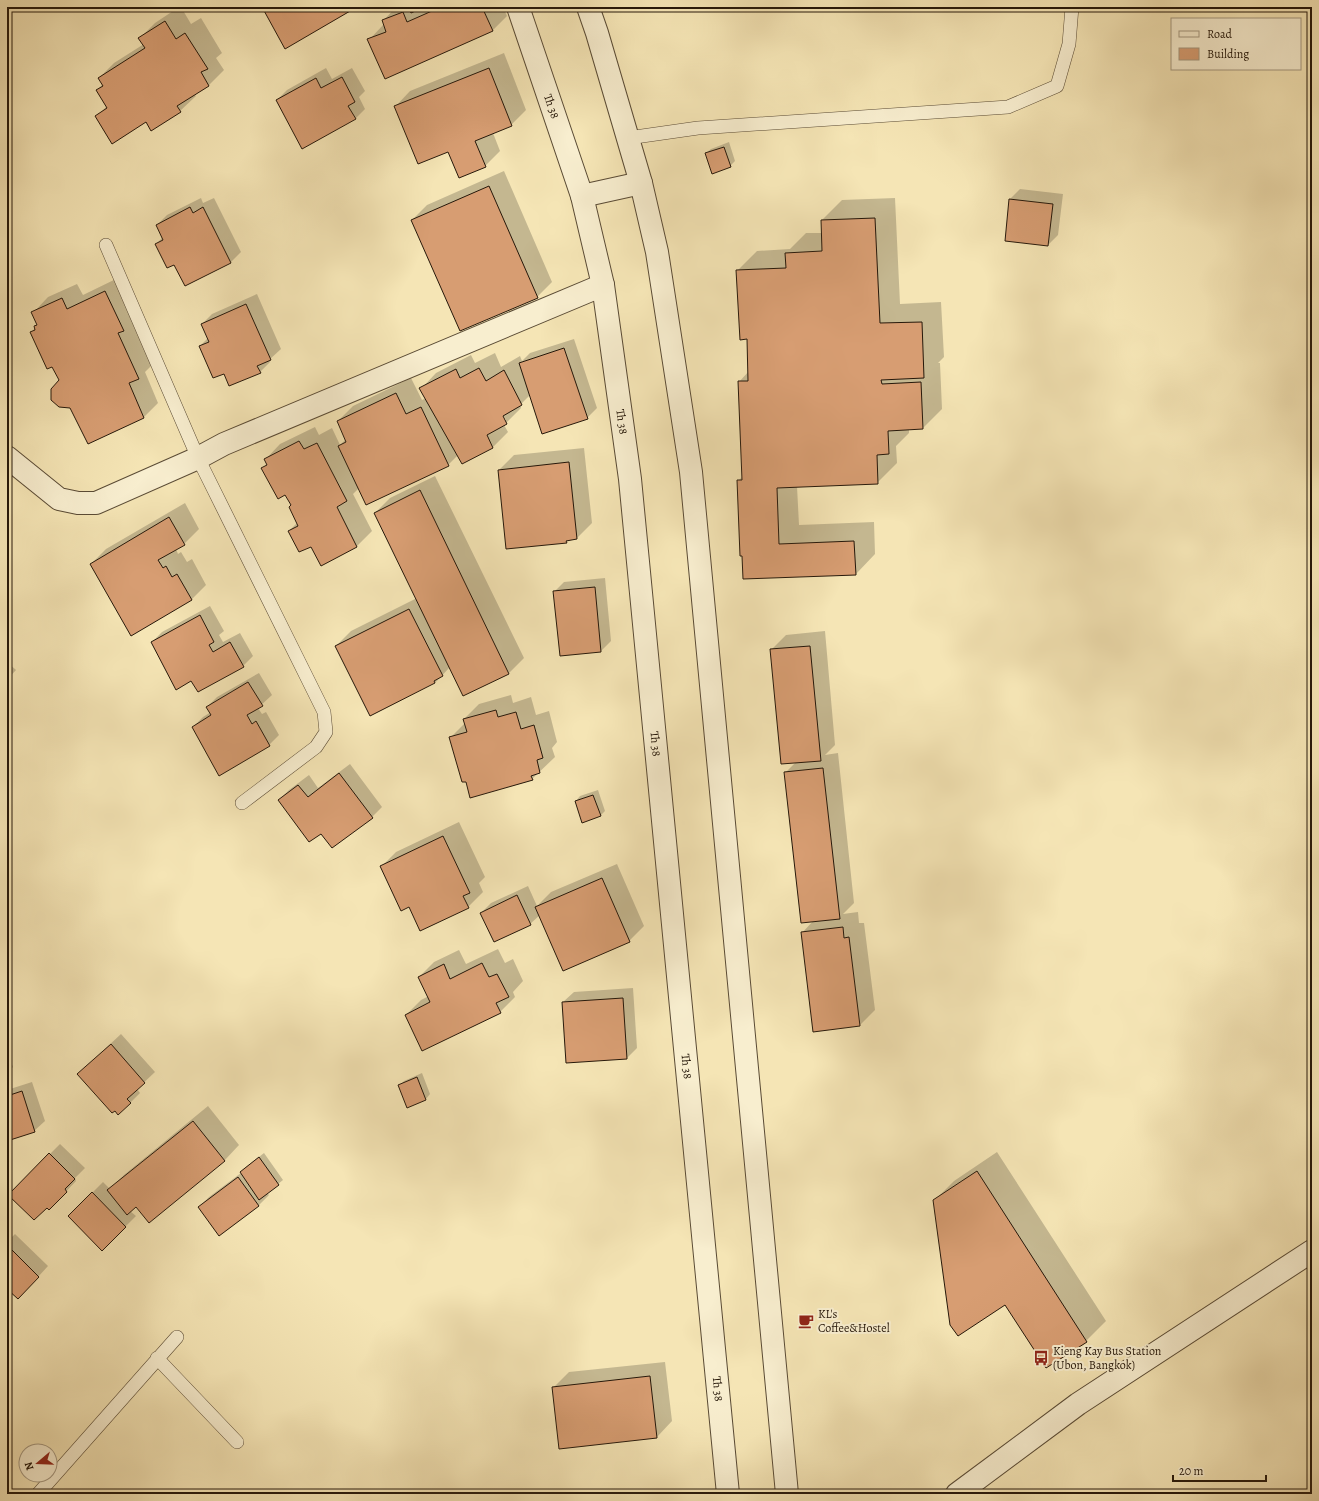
<svg xmlns="http://www.w3.org/2000/svg" width="1319" height="1501" viewBox="0 0 1319 1501" font-family="Alegreya,serif">
	<style>
		.shadow { fill: #0003; fill-rule: evenodd }
		.building { fill: #d79d72; stroke: #26180a }
		.lines { fill: none; stroke-linecap: round; stroke-linejoin: round }
		.service-casing { stroke: #5a4b35; stroke-width: 14 }
		.minor-casing { stroke: #5a4b35; stroke-width: 24 }
		.tertiary-casing { stroke: #5a4b35; stroke-width: 24 }
		.service { stroke: #f8eecf; stroke-width: 13 }
		.minor { stroke: #f8eecf; stroke-width: 22 }
		.tertiary { stroke: #f8eecf; stroke-width: 22 }
		.labels { text-anchor: middle; dominant-baseline: central; stroke-width: 4; stroke-linejoin: round; paint-order: stroke }
		.street-label { font-size: 12px; fill: #26180a; stroke: #f8eecf }
		.poi-label { font-size: 12px; fill: #26180a; stroke: #f8eecf; text-anchor: start }
	</style>
	<rect width="100%" height="100%" fill="#f5e5b5"/>
	<filter id="stains"><feTurbulence type="fractalNoise" baseFrequency=".005" numOctaves="4"/><feColorMatrix values="0 0 0 0 .2 0 0 0 0 .09 0 0 0 0 .02 0 0 0 .5 -.17"/></filter>
	<radialGradient id="worn" r=".72"><stop offset=".6" stop-color="#630" stop-opacity="0"/><stop offset="1" stop-color="#630" stop-opacity=".3"/></radialGradient>
	<path class="shadow" d="M179,7H181L191,24L201,18L222,53L216,58L224,70L209,85L194,94L196,96L180,111L146,121L96,117L107,106L97,90L103,84L99,78L114,63L144,44L140,38L155,23Z
		M396,7H503L507,16L492,31L369,40L384,24L383,21Z
		M504,53L526,110L511,125L493,133L500,151L485,166L449,150L395,107L410,91Z
		M326,68L332,79L352,68L365,91L359,97L365,109L355,119L277,100L287,90Z
		M729,142L735,161L730,166L706,153L711,149Z
		M504,171L552,282L537,297L412,220L427,205Z
		M1020,189L1063,194L1058,235L1048,245L1006,240L1010,199Z
		M201,198L203,203L214,198L241,252L231,262L186,285L175,263L156,244L163,237L157,225L167,215Z
		M895,198L900,304L941,302L944,357L938,363H940L942,409L923,428L909,429V433L896,446L897,463L877,483L797,486L799,525L874,522L875,554L856,574L744,578L738,481L743,476L739,382L749,371L748,338L737,271L757,251L790,249L806,233H822V220L842,200Z
		M120,277L154,363L145,372L158,403L143,418L60,381L53,365L31,333L38,324L33,313L48,297L77,284L83,295Z
		M257,294L281,349L269,360L270,362L260,372L200,346L208,338L202,324L212,314Z
		M574,339L597,408L587,418L530,395L520,405L521,408L504,425L508,432L493,447L463,463L458,455L448,465L359,488L353,494L372,531L357,546L321,564L311,545L289,531L297,523L292,505L285,493L263,468L267,463L265,460L280,444L315,427L319,435L332,428L340,445L346,439L338,421L353,406L411,378L422,400L426,398L421,389L436,373L471,355L475,363L495,353L501,367L520,356L522,361L530,353ZM501,412L506,420H503Z
		M584,448L592,523L577,538L569,539L566,542L499,470L514,455Z
		M435,476L524,658L509,673L464,695L450,667L435,683L336,646L351,631L417,598L375,513L390,498Z
		M185,503L199,529L184,544L176,549L178,554L181,552L187,562L192,559L206,585L191,600L91,564L106,549Z
		M605,578L611,641L601,651L554,592L564,582Z
		M210,606L224,631L219,635L223,642L240,633L253,656L243,666L192,680L152,642L162,632Z
		M825,631L835,745L825,755L838,753L854,903L843,914L858,912L859,923H864L875,1010L860,1025L802,933L813,921L785,773L796,762L771,650L786,635Z
		M7,662L16,670L7,680Z
		M259,673L272,695L258,708L262,714L266,712L279,735L269,745L193,727L203,717L211,712L207,707L217,697Z
		M511,695L513,703L531,697L536,715L549,711L557,742L552,748L555,757L532,779L466,780L450,738L465,723L464,719L479,704Z
		M350,764L382,807L372,817L321,832L279,800L289,790L309,775L318,788Z
		M598,790L605,811L600,816L576,801L580,796Z
		M459,822L485,877L479,883L483,892L468,907L409,906L381,867L396,852Z
		M617,864L644,926L629,941L540,915L530,924L481,913L491,903L528,886L537,906L551,892Z
		M7,885L10,892L7,895Z
		M498,949L505,963L513,959L523,981L513,992L515,997L500,1012L406,1015L421,1000L429,996L419,977L434,962L459,950L466,964Z
		M633,988L637,1048L627,1058L563,1002L574,992Z
		M121,1034L155,1072L137,1089L140,1093L130,1103L78,1074Z
		M7,1052L13,1067L7,1073Z
		M422,1073L430,1094L426,1099L399,1086L404,1081Z
		M32,1082L45,1121L34,1131L7,1140V1090Z
		M208,1106L239,1145L224,1161L136,1206L130,1211L136,1216L102,1250L69,1216L103,1182L110,1189L124,1175Z
		M60,1144L85,1168L75,1178L76,1181L59,1199L47,1206L9,1195Z
		M997,1152L1106,1321L1086,1341L1006,1304L934,1201L954,1181Z
		M264,1153L283,1180L267,1193L269,1195L259,1205L219,1235L199,1207L209,1197L241,1173L246,1167Z
		M15,1234L48,1266L28,1288H7V1242Z
		M665,1362L672,1421L657,1437L553,1388L569,1372Z"/>
	<path class="building" d="M262,7H357L285,49Z
		M408,7H424L411,13Z
		M441,7H482L493,31L385,79L367,39L386,32L382,20L403,12L407,22Z
		M165,21L176,39L185,33L208,69L201,72L209,86L177,106L181,112L151,131L146,122L112,144L95,116L107,108L96,90L103,86L98,78L145,48L138,38Z
		M489,68L512,126L475,141L486,167L459,178L448,152L418,164L394,106Z
		M342,77L355,102L348,106L356,119L302,149L276,100L316,78L321,88Z
		M724,147L731,167L712,174L705,153Z
		M489,186L538,298L460,331L411,220Z
		M1009,199L1053,204L1048,246L1005,241Z
		M190,207L193,213L203,207L231,263L185,286L174,265L167,268L155,244L163,240L156,225Z
		M875,218L880,323L922,322L924,378L881,380L882,384L921,382L923,429L888,431L889,454L877,455L878,484L777,488L779,544L854,541L856,575L743,579L742,556H740L737,480H742L738,381H748L747,339L740,340L736,270L786,268L785,253L822,251L821,220Z
		M105,291L124,331L118,333L139,379L129,383L144,418L88,444L70,408L59,407L51,400V389L59,380L52,367L47,369L30,332L35,330L34,326L37,325L31,312L62,298L67,309Z
		M246,304L271,360L257,366L261,373L229,386L224,374L213,378L199,346L209,342L201,324Z
		M564,348L588,419L542,434L519,363Z
		M479,368L486,381L504,370L522,405L503,416L507,424L487,435L493,448L462,464L419,388L456,369L460,378Z
		M396,393L406,414L421,407L449,466L366,505L338,446L346,442L337,421Z
		M299,441L304,449L317,443L347,501L337,507L357,547L321,566L311,547L299,552L288,531L298,526L289,507L291,505L285,495L278,499L261,468L267,465L264,459Z
		M569,462L577,539L566,541L567,543L506,549L498,470Z
		M420,490L509,674L463,696L374,513Z
		M169,517L185,545L158,560L163,568L166,566L172,577L177,574L192,600L131,636L90,564Z
		M595,587L601,652L560,656L553,591Z
		M409,609L443,676L434,681L435,683L370,716L335,646Z
		M200,615L214,642L209,645L213,652L230,642L244,667L198,692L191,681L176,690L151,642Z
		M810,646L821,761L781,764L770,649Z
		M248,682L263,706L247,715L252,724L256,721L270,746L219,776L192,727L211,715L206,707Z
		M496,710L498,717L516,712L521,729L534,725L543,758L537,760L540,773L531,776L533,780L470,798L466,782H462L449,737L467,732L463,719Z
		M823,768L840,919L801,923L784,772Z
		M339,773L373,818L332,848L321,834L309,842L278,800L298,785L308,797Z
		M593,795L601,816L582,823L575,801Z
		M443,836L470,893L463,896L469,908L420,931L409,907L401,911L380,866Z
		M602,878L630,942L563,971L535,907Z
		M517,895L531,925L494,942L480,913Z
		M843,927L844,938L849,937L860,1026L813,1032L801,932Z
		M482,963L489,977L497,974L509,997L496,1003L501,1013L422,1051L405,1015L430,1002L418,977L444,964L450,979Z
		M623,998L627,1059L566,1063L562,1002Z
		M111,1044L145,1083L127,1099L131,1103L118,1115L115,1111L112,1113L77,1074Z
		M417,1077L426,1100L407,1108L398,1085Z
		M22,1091L35,1132L7,1141V1096Z
		M193,1121L225,1161L149,1223L136,1207L127,1215L107,1190Z
		M49,1153L75,1179L65,1189L67,1192L49,1210L47,1208L34,1220L8,1195Z
		M259,1157L279,1185L259,1200L240,1172Z
		M977,1171L1087,1342L1046,1368L1005,1305L958,1336L950,1325L933,1200Z
		M238,1177L259,1206L219,1236L198,1207Z
		M92,1192L126,1227L102,1251L68,1216Z
		M7,1245L39,1277L18,1299L7,1289Z
		M650,1376L657,1438L559,1449L552,1387Z"/>
	<g class="lines">
		<g class="service-casing">
			<path id="service" d="M628,138L698,128L1008,107L1057,86L1069,44L1072,7
				M106,245L198,458L324,712L326,732L316,747L242,803
				M157,1358L237,1442
				M38,1494L177,1337"/>
		</g>
		<g class="minor-casing">
			<path id="minor" d="M7,457L59,499L78,503H96L198,458L224,444L603,285
				M957,1494L1078,1404L1312,1251"/>
		</g>
		<g class="tertiary-casing">
			<g id="tertiary">
				<path id="s1" d="M518,7L582,196L603,285L630,479L728,1494"/>
				<path d="M588,7L597,33L641,183L657,252L691,472L787,1494"/>
				<path d="M582,196L641,183"/>
			</g>
		</g>
		<use href="#service" class="service"/>
		<use href="#minor" class="minor"/>
		<use href="#tertiary" class="tertiary"/>
	</g>
	<defs>
		<g id="cafe-bare" transform="scale(1.2)"><path d="M-5.5-4.5H6V0H3Q3 3.5 0 3.5H-2.5Q-5.5 3.5-5.5 0ZM3-3.2v2h1.7v-2ZM-6 4.5H4V6H-6Z" fill="#8f2418" stroke="#f8eecf" stroke-width="2.5" paint-order="stroke"/></g>
		<g id="bus-bare" transform="scale(1.2)"><path d="M-5-6H5V4H4V6H2V4H-2V6H-4V4H-5ZM-3.5-4V0h7V-4ZM-3.5 1.2v1.5H-2V1.2ZM2 1.2v1.5H3.5V1.2Z" fill="#8f2418" stroke="#f8eecf" stroke-width="2.5" paint-order="stroke"/></g>
	</defs>
	<g fill-rule="evenodd">
		<use href="#cafe-bare" x="806" y="1321"/>
		<use href="#bus-bare" x="1041" y="1358"/>
	</g>
	<g class="labels">
		<g class="street-label">
			<text stroke="none"><textPath href="#s1" startOffset="105">Th 38</textPath></text>
			<text stroke="none"><textPath href="#s1" startOffset="429">Th 38</textPath></text>
			<text stroke="none"><textPath href="#s1" startOffset="753">Th 38</textPath></text>
			<text stroke="none"><textPath href="#s1" startOffset="1077">Th 38</textPath></text>
			<text stroke="none"><textPath href="#s1" startOffset="1401">Th 38</textPath></text>
		</g>
		<g class="poi-label">
			<text x="818" y="1314">KL's<tspan x="818" dy="14">Coffee&amp;Hostel</tspan></text>
			<text x="1053" y="1351">Kieng Kay Bus Station<tspan x="1053" dy="14">(Ubon, Bangkok)</tspan></text>
		</g>
	</g>
	<rect width="1319" height="1501" fill="none" stroke="#f5e5b5" stroke-width="24"/>
	<rect x="8" y="8" width="1303" height="1485" fill="none" stroke="#26180a" stroke-width="2"/>
	<rect x="12" y="12" width="1295" height="1477" fill="none" stroke="#26180a"/>
	<rect x="1171" y="18" width="130" height="52" fill="#f8eecf" stroke="#a49880"/>
	<rect x="1179" y="31" width="20" height="6" fill="#f8eecf" stroke="#a49880"/>
	<text x="1207" y="38" font-size="12" fill="#26180a">Road</text>
	<rect x="1179" y="48" width="20" height="12" fill="#d79d72" stroke="#a49880"/>
	<text x="1207" y="58" font-size="12" fill="#26180a">Building</text>
	<g transform="translate(38 1463) rotate(251)"><circle r="19" fill="#f8eecf" stroke="#a49880"/>
	<path d="M0-3L7 15L0 10L-7 15Z" fill="#8f2418"/>
	<text y="-6" font-size="11" font-weight="bold" text-anchor="middle" fill="#26180a">N</text>
	</g>
	<path d="M1173 1475v6h93v-6" fill="none" stroke="#26180a" stroke-width="2"/>
	<text x="1179" y="1475" font-size="12" fill="#26180a" stroke="#f8eecf" stroke-width="3" paint-order="stroke">20 m</text>
	<rect width="100%" height="100%" filter="url(#stains)"/>
	<rect width="100%" height="100%" fill="url(#worn)"/>
</svg>
